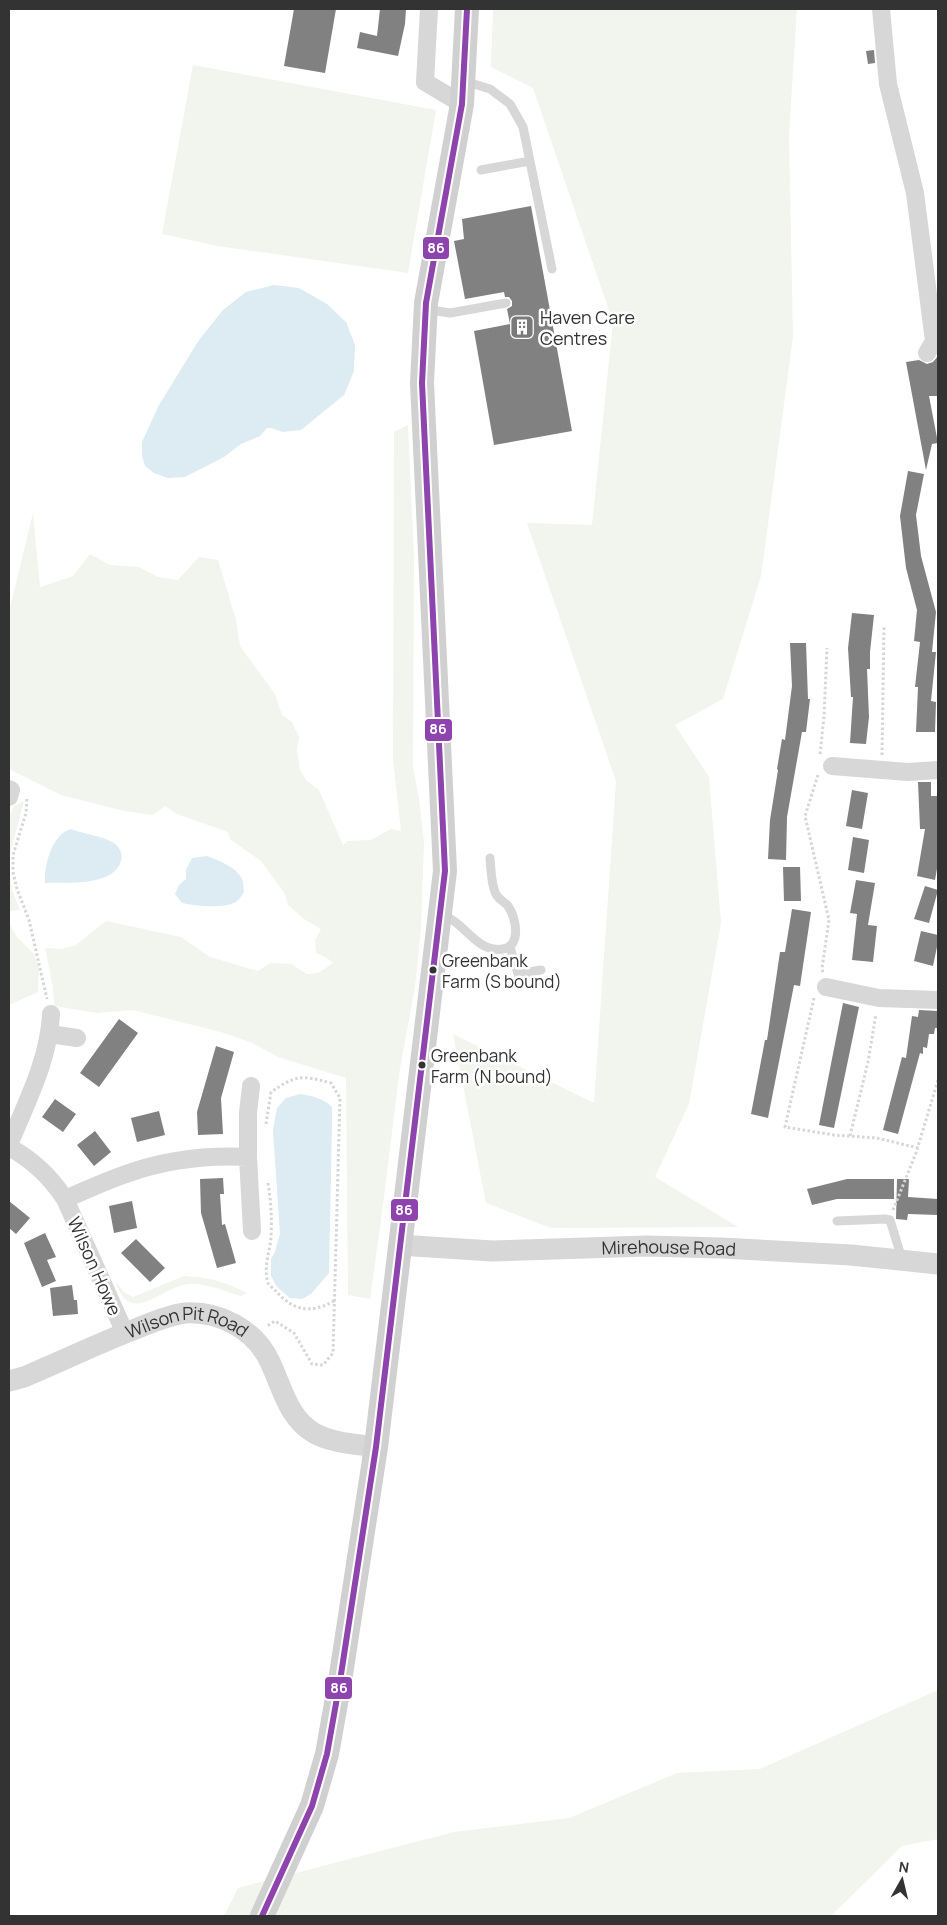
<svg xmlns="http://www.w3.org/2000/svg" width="947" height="1925" viewBox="0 0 947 1925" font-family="Manrope,sans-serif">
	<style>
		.green { fill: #f1f5ed }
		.water { fill: #ddebf3 }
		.building { fill: #818181 }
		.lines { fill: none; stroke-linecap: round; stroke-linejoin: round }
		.path { stroke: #d6d6d6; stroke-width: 3; stroke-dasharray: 2.5 2.5; stroke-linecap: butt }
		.service { stroke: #d7d7d7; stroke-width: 9 }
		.minor { stroke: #d7d7d7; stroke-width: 18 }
		.tertiary { stroke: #d7d7d7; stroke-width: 21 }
		.secondary { stroke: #d0d0d0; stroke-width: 24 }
		.bus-1-casing { stroke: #fff; stroke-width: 10 }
		.bus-1 { stroke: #8e44ad; stroke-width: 6 }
		.bus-dot { fill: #333; stroke: #fff; stroke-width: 2 }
		.labels { text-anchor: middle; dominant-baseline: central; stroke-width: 5; stroke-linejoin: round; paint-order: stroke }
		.bus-label { font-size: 17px; fill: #333; stroke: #fff; text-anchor: start }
		.poi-label { font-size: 18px; fill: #333; stroke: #fff; text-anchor: start }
		.street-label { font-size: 18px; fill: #333; stroke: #fff }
		.line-badge { stroke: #fff; stroke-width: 2 }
		.badge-label { font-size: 14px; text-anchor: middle; font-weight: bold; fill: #fff }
	</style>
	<rect width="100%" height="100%" fill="#fff"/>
	<path class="green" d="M493,9H797L789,135L793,337L761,576L723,699L675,725L709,777L721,923L689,1104L655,1177L738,1227L551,1228L486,1203L453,1034L594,1103L616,781L527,523L592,525L613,322L533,88L491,67Z
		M193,65L436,110L408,273L218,246L162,234Z
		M408,425L414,557L413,767L419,799L424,843L421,928L415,987L400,1068L381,1221L370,1299L348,1295L346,1078L278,1057L252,1043L221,1032L133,1010L97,1013L54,1006L53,987L45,948L62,949L76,945L106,921L181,937L210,957L258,971L270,963L291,964L307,974L318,973L333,963L327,958L316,953L315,940L321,929L304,919L288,905L285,894L261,861L230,839L228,832L177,814L165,806L153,815L124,811L61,795L9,769V612L33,513L40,587L73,576L90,554L110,565L139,567L158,577L178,580L199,557L218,560L236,620L240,646L275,694L282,715L292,722L299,737L297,750L300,770L306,780L319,790L343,845L348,841L371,840L391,829L401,831L393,759L394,432Z
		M24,801L10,854L9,868V817L14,806Z
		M9,871L12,890L20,910L9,911Z
		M9,923L17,937L34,954L39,969L38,992L9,1005Z
		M184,1276C212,1278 223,1281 247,1293L241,1296C224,1291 207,1283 189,1284C162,1286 130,1328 116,1282L124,1292L133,1297Z
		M938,1690V1839L902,1846L831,1916H224L238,1888L454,1832L569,1818L677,1773L760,1769Z"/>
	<path class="water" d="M274,285L299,288L327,304L346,322L355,345L354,371L344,395L301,430L283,432L271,428H267L260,436L241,444L224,457L185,477L168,478L154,473L145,466L142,456V442L159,405L199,340L223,310L246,292Z
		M71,829C85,835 103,835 115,844C120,848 123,854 121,860C115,887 67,882 45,883C44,865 52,834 71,829Z
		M207,856C220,861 236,867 242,879C244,883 243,888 244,892C242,895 239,900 236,902C223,909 196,906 182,903L175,894L179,885L186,879V870L192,858Z
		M300,1094C312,1096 323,1098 332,1107V1123L329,1273L311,1294L302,1299L290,1298L277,1287L271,1276V1259L275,1252L280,1234L273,1130L277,1108L286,1098Z"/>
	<path class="building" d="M294,9H336L325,73L284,66Z
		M380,9H406L405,24L398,56L357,48L360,32L377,36Z
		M874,50L875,63L868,64L866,51Z
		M531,206L572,431L494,445L474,331L510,324L507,309L512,306V301L509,297H505L504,292L465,299L454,241L464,239L462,219Z
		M938,356V396H929L938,443L932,444L926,470L906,362L919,360L927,364L933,362Z
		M908,471L924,474L916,515L921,556L936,612L932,652H936L931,701L936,702L935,732H916L918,687H915L920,642L914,641L917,610L906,568L900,516Z
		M852,613L874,615L870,652V669H867L869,717L866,744L850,743L853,697H851L848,648Z
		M790,643H806L808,699H810L806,732H802L787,817L786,860L768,859L770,820L778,770L777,769L782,739L785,740L792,686Z
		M918,782H931V796H938V863L935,880L917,876L925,829H920Z
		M852,790L868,793L862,829L846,826Z
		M853,837L869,840L864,873L848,870Z
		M783,867H800L801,901H784Z
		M856,880L875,883L868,925L877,926L873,962L852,960L857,914L850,913Z
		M925,886L938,890L929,923L914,919Z
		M792,909L811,912L800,986L794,985L768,1118L751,1114L765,1040H767L780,952H785Z
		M921,931L938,935V942L933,966L914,961Z
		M843,1003L859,1007L834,1128L819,1125Z
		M919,1010L938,1011V1028H935L934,1034H929L927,1048L923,1047V1054L920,1053L898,1134L883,1130L902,1057L906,1058L912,1016L918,1017Z
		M119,1019L138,1033L99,1087L80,1073Z
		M216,1046L234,1052L221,1098L223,1134L198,1135L197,1112Z
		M55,1099L76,1114L63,1132L42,1117Z
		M159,1111L165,1135L137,1142L131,1118Z
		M95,1131L111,1152L94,1166L77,1145Z
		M223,1178L224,1194H220L222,1225L225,1224L236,1263L217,1268L201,1213L200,1179Z
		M847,1179H894V1199H837L812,1205L807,1189Z
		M897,1179H909L908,1197L938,1199V1215L908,1214L907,1220L896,1219Z
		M9,1201L30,1218L16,1234L9,1228Z
		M132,1201L137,1228L114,1233L109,1206Z
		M45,1233L56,1257L47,1260L56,1281L42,1287L24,1243Z
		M136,1239L165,1268L150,1282L121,1253Z
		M72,1285L74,1300H77L78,1314L53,1316L50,1288Z"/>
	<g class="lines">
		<path class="path" d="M820,754L824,717L827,648
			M882,755L884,626
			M818,775L805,816L829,920L822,968L823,973
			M27,799L26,813L13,855V872L17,889L29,920L47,999
			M814,998L785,1127L834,1135L877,1138L918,1148
			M266,1124L271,1092C296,1075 301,1075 331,1083L340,1098L333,1353L323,1365L312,1364L294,1333L275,1321L267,1326
			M850,1136L868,1062L876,1014
			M268,1183C271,1201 272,1218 271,1237C270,1251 263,1268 268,1283C270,1286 274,1289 276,1291C293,1311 311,1314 334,1301
			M893,1210L916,1153L938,1080"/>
		<path class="service" d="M464,81L490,89L510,104L523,127L552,269
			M481,170L530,161
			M425,309L450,313L506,303
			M440,915C464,919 476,954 503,949C522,946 516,917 508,906C504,901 497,899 495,892C491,882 491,868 490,858
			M510,947L518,974L541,970
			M837,1221L885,1219L890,1220L902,1259"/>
		<path class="minor" d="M429,9L425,82L462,104
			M881,9L888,84L915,193L934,341L927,353
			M832,766L908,772L938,770
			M9,789L11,790L9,797
			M826,987L879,998L938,1000
			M50,1034L77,1038
			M9,1145C26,1103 49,1060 51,1014
			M9,1147C33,1160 50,1176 65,1199L125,1333
			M248,1157L252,1231
			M65,1199C85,1191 105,1181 126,1174C165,1160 207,1155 248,1157V1113L251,1086"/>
		<g class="tertiary">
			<path id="s1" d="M399,1245L492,1251L647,1246L721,1248L851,1255L938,1264"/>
			<path id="s2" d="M9,1381L24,1377C62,1361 99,1343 138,1328C153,1322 169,1315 185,1313C219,1311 254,1329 269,1360C282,1386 287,1417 314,1433C332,1443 355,1444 376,1447"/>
		</g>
		<path class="secondary" d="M262,1916L312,1806L327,1754L340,1681L376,1447L445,871L422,383L426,303L462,104L467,9"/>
		<g class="bus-1-casing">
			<path id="bus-1" d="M262,1916L312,1806L327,1754L340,1681L376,1447L445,871L422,383L426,303L462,104L467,9"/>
		</g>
		<use href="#bus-1" class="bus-1"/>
	</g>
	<defs>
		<g id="building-square" transform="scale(1.25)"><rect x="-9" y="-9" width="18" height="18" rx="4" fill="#7a7a7a" stroke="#fff"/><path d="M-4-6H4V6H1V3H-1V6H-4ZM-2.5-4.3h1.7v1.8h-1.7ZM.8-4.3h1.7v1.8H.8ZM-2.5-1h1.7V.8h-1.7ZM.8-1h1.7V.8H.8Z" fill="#fff"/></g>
	</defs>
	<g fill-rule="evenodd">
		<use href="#building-square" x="522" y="327"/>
	</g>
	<g class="bus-dot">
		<circle cx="433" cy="970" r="4.5"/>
		<circle cx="422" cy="1065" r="4.5"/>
	</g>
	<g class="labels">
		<g class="bus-label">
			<text x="442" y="960">Greenbank<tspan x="442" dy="21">Farm (S bound)</tspan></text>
			<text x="431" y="1055">Greenbank<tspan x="431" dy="21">Farm (N bound)</tspan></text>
		</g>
		<g class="poi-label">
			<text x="540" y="317">Haven Care<tspan x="540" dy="21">Centres</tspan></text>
		</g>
		<g class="street-label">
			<text stroke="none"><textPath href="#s1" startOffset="270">Mirehouse Road</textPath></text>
			<text transform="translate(95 1266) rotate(66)">Wilson Howe</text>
			<text stroke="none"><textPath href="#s2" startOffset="191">Wilson Pit Road</textPath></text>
		</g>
	</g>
	<g class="line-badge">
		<rect x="422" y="236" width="28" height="24" rx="5" fill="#8e44ad"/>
		<rect x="424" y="718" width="29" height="24" rx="5" fill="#8e44ad"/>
		<rect x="390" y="1198" width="29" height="24" rx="5" fill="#8e44ad"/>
		<rect x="324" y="1676" width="29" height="24" rx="5" fill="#8e44ad"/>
	</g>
	<g class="badge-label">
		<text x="436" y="253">86</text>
		<text x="438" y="734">86</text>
		<text x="404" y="1215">86</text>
		<text x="339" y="1693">86</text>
	</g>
	<rect width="947" height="1925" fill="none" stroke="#333333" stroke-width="20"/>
	<g transform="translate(902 1880) rotate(8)" stroke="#ffffff" stroke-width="4" paint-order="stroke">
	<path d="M0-4L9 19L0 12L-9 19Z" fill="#333333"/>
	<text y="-8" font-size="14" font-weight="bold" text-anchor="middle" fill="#333333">N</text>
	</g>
</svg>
